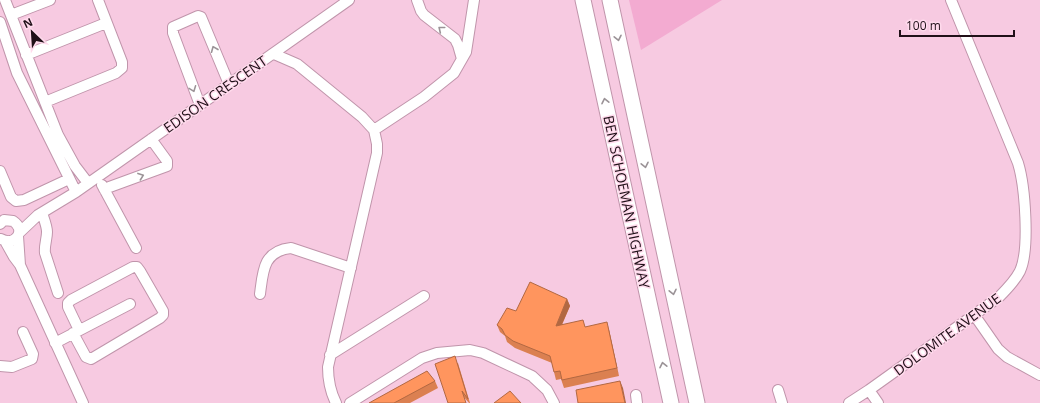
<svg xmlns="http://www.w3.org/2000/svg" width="1040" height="403" viewBox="0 0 1040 403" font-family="'Open Sans',sans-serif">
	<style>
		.green { fill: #f3abd1 }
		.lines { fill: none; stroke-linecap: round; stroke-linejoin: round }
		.minor-casing { stroke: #c095ab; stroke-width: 12 }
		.highway-casing { stroke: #c095ab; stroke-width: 17 }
		.minor { stroke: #fff; stroke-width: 10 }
		.highway { stroke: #fff; stroke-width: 15 }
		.wall { fill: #db8051 }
		.shaded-wall { fill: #b26842 }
		.building { fill: #ff955e; stroke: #b26842 }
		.oneway { stroke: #9b9397 }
		.labels { text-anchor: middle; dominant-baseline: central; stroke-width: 3; stroke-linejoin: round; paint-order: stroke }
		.street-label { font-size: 14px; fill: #201018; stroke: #ffdaec }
	</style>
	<rect width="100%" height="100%" fill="#f7cae1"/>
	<path class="green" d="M629,0H722L641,50Z"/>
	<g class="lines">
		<g class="minor-casing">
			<path id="minor" d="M5,0L58,135L75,166L88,183
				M417,0L421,11L424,15L455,39L458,45L462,59
				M11,15L50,0
				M0,22L17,73L76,192
				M274,54L297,64L362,117L374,130L377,144V153L328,367C328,380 330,391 336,403
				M26,55L106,23
				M45,102L116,73L122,68V62L98,0
				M200,105L173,33V27L198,16L201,17L229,84
				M374,130L424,97L454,73L466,52L474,0
				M0,171L11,197L16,201L24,200L69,179
				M102,185L136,248
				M104,189L167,166V161L151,139
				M42,213C44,219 47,226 47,232C47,239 44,246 45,253L58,293
				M0,224L4,220L13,221C27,230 15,247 1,239
				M19,233L38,215L76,192L349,0
				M18,236L20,265
				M5,241L14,257L20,265L83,403
				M260,294C263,271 263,251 291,248L351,268
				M975,316L998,349L1007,357L1040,375
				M73,333L86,357L91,359L160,318L163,315V311L140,271L137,267H133L71,300L68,303V307L79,330
				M55,343L130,304
				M330,355L424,296
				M0,366L12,367L32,359L33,354L23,332
				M778,390L782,403
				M869,390L878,403
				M636,395L637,403
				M350,403L422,358L437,353L470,350L483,353L532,376L547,390L554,403
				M849,403L869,390L999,297C1007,289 1015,281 1020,271C1030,249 1025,186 1018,163L951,0"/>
		</g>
		<g class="highway-casing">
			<path id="highway" d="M583,0L671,403
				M610,0L697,403"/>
		</g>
		<use href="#minor" class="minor"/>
		<use href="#highway" class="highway"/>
	</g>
	<path class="wall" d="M567,299L570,306L562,325L609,330L619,376L564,388L561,379L556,380L554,372L552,363L515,348L507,342L505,336L500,332L497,325L516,311Z
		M458,363L470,403H469L435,364Z
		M435,381L438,388L410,403H369Z"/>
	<path class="shaded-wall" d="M567,299L570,306L558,333L556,326Z
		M607,322L609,330L619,376L617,368Z
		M620,381L623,388L626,403H625Z"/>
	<path class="building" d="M530,282L567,299L556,326L583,320L585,327L607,322L617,368L562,380L560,371L554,372L550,356L513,341L505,335L502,329L497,325L507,308L516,311Z
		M455,356L468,399L462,391L466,403H448L435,364Z
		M427,371L435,381L394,403H369Z
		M620,381L625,403H578L576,390Z
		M510,391L521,403H494Z"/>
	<defs><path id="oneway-chevron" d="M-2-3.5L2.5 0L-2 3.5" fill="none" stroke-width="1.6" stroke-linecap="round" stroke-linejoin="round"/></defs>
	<g class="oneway">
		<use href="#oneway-chevron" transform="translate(441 29) rotate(-141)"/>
		<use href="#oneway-chevron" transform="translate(618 38) rotate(78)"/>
		<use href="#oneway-chevron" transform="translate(214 49) rotate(-112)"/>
		<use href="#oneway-chevron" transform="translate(193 89) rotate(69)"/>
		<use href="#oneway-chevron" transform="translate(605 101) rotate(-102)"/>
		<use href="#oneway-chevron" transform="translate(645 165) rotate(78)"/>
		<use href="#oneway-chevron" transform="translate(141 176) rotate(-20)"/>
		<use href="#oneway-chevron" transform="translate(673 292) rotate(78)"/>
		<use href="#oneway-chevron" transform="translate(663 365) rotate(-102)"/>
	</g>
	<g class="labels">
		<g class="street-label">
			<text transform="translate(215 94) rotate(-35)">EDISON CRESCENT</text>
			<text transform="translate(627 202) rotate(78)">BEN SCHOEMAN HIGHWAY</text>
			<text transform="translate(947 334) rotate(-36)">DOLOMITE AVENUE</text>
		</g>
	</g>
	<g transform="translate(32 32) rotate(335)" stroke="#ffdaec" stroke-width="3" paint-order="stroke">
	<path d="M0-3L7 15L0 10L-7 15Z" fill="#201018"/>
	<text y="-6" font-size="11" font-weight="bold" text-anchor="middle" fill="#201018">N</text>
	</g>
	<path d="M900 30v6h114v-6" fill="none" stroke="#201018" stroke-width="2"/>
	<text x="906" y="30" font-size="12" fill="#201018" stroke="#ffdaec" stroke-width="3" paint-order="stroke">100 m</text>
</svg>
